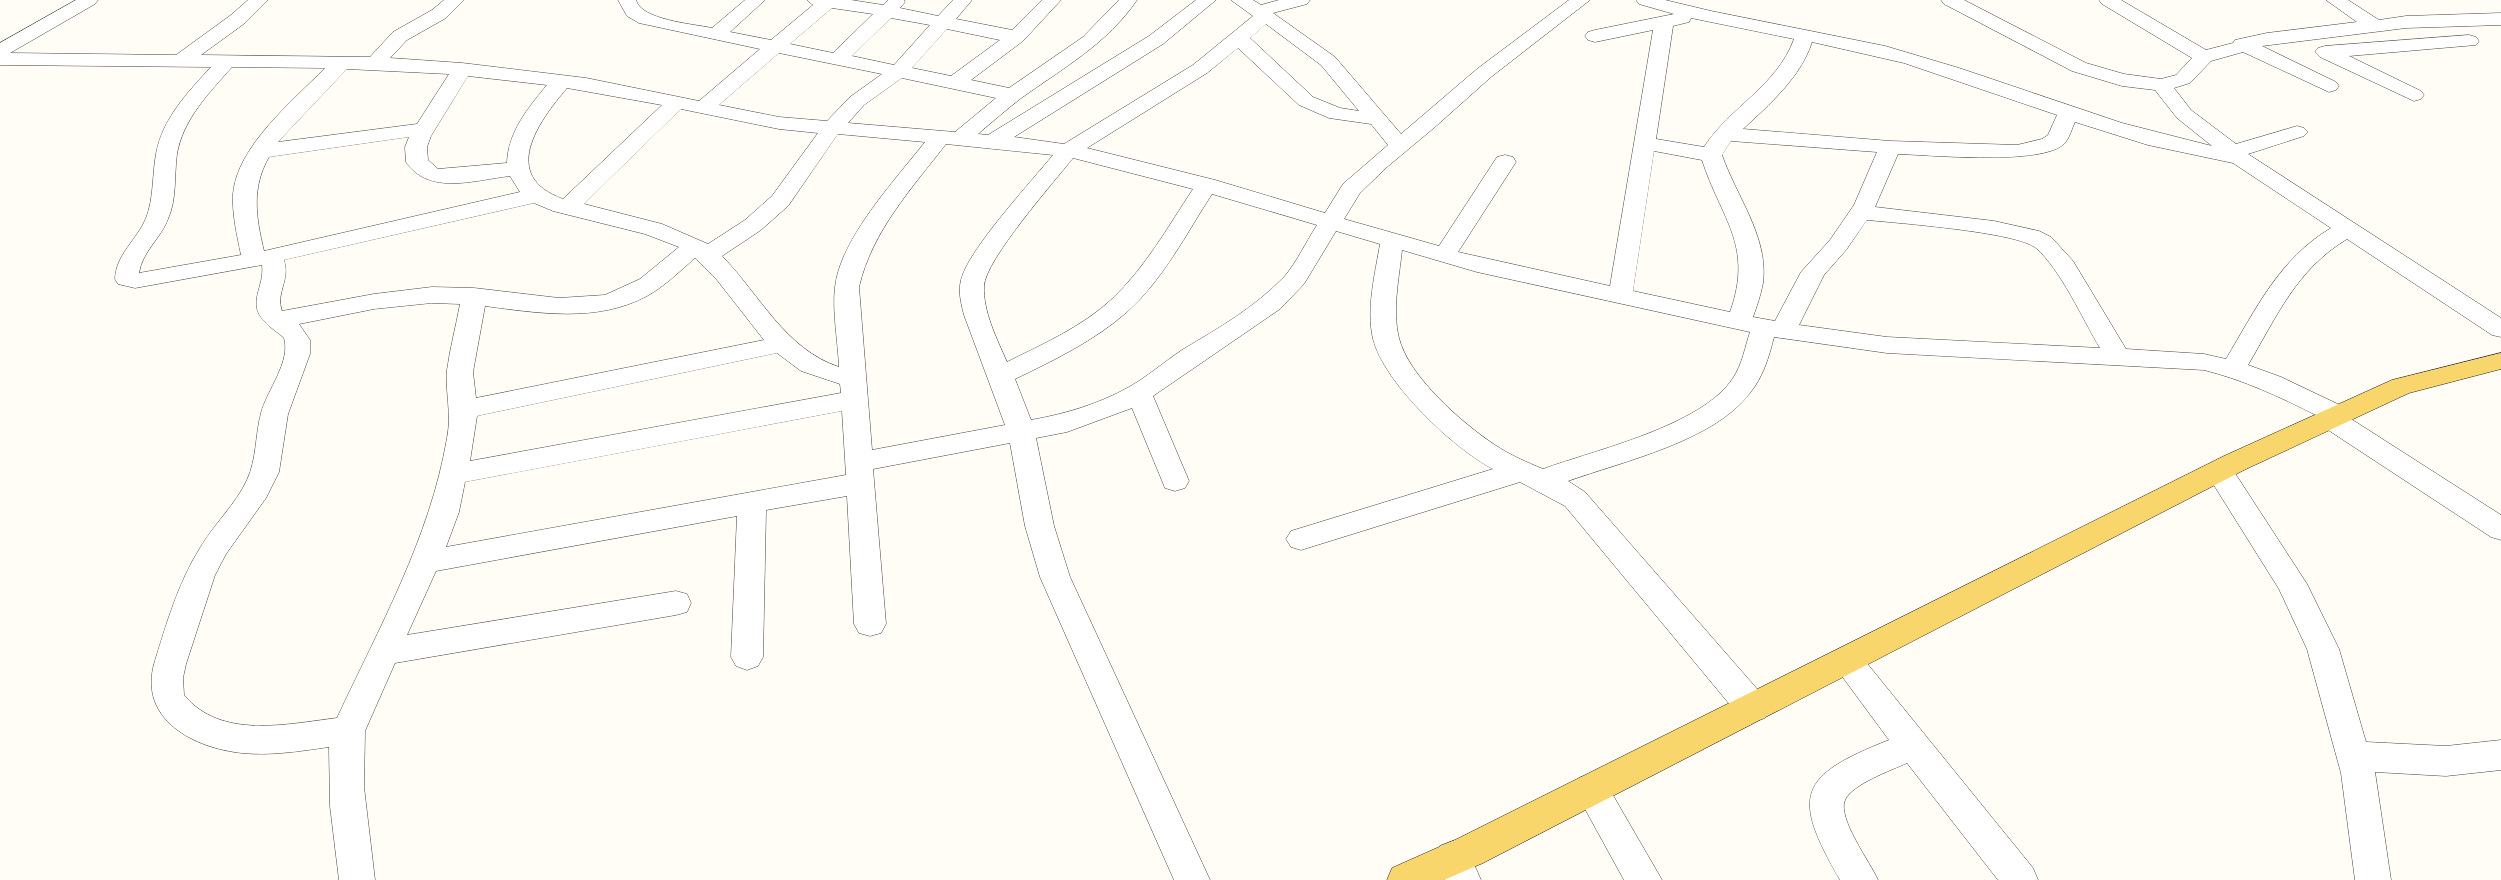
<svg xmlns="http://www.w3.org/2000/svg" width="2501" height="880" viewBox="0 0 2501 880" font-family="'Source Serif 4',serif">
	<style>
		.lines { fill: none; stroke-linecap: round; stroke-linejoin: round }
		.minor-casing { stroke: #444; stroke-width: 1 }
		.major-casing { stroke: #222; stroke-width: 1 }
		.minor { fill: #fff; fill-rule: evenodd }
		.major { fill: #f9d66b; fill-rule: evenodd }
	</style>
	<rect width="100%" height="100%" fill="#fffdf5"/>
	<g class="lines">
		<g class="minor-casing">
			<path id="minor" d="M76,0H98L95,4L10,53L176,55L231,15L248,0H268L245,23L201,55L370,57L393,32L432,10L444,0H464L446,18L407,40L390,58L462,63L586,78L699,101L760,49L639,23L627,16L618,0H636C641,20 693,24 712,28L745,0H765L730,32L771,40L813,5L807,0H851L883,5L888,0H904L905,2L900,8L938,16L953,0H972L956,19L1012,30L1042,0H1061L1023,41L971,80L1009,88L1083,37L1119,0H1137C1107,44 1063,68 1020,99C1006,110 992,122 978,134L988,135L1149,36L1196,0H1216L1163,44L1014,137L1064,144L1193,65L1253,16L1231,0H1253L1261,5L1279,0H1310L1307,4L1273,13L1335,57L1401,134L1477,69L1569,0H1590L1491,77L1435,127L1387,167L1360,193L1344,219L1439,246L1497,157L1505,155L1513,157L1516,162L1458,252L1610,286L1653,30L1595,42L1588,40L1585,36L1588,32L1595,30L1674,14L1639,4L1636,0H1665L1711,11L1885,46L1959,68L2122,123L2212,146L2177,118L2155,90L2122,86L2072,71L1944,4L1941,0H1964L2086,63L2124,74L2161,79L2176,75L2192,58L2102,4L2099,0H2121L2206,50L2233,43L2235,40L2267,33L2357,22L2326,0H2348L2379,20L2406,16L2501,13V25L2406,28L2262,46L2336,82L2339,86L2336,90L2329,92L2243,52L2211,61L2190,83L2174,88L2191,110L2236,144L2297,126L2304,128L2308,132L2304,136L2248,154L2501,318V337L2492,335L2347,239C2296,270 2277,316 2248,365L2281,377L2346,408L2349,414L2348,417L2501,515V540L2491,537L2319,424L2316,415C2280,397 2244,380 2204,370L1887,353L1774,337C1769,357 1763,377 1750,393C1714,441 1624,461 1568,481L1585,492L1765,698L1770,708L1765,718L1753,722L1741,718L1565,506L1520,482L1301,550L1291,547L1286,539L1291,531L1493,469C1454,449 1384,383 1373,339C1366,309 1375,274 1380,244L1336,231L1304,284L1280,309L1153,396L1189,481L1185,488L1175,491L1165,488L1132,408L1067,432L1036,438L1054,526L1070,577L1210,880H1174L1040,577L1025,526L1010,443L873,469L886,624L881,633L870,636L859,633L854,624L847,496L766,510L763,657L758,666L747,670L736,666L731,657L737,516L436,571L407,635L676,591L687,594L691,603L687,612L676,615L395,663L365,731L364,787L375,880H339L330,806L329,747C301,751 271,756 242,753C194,748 139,720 154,664C166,625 178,583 200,548C214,524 236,504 247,480C257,458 255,435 261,413C267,390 291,362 284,338C278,332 270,328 265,322C246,303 265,287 262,265L135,288L118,284L115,279C116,254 137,240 146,218C154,198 152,175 156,154C162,119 188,92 211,67L0,65V43ZM832,8L873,14L833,53L790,44ZM891,18L930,25L894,65L852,56ZM1691,18L1794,39C1777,86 1730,107 1704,147L1656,139L1673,26L1689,22ZM1266,24L1321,65L1359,111L1340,108L1313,97L1250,38ZM947,29L1000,40L951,76L912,68ZM1812,42L1904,63L2057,115L2048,135L2042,139L2017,145L1890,141L1743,129C1769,105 1801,77 1812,42ZM1238,48L1299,105L1329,118L1371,124L1388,145L1343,184L1325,213L1215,180L1087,148L1207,73ZM779,53L882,74L850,97L827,121L779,117L719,105ZM232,67L325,68C293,101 237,146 233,194C232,215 237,235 241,255L139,273C142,252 161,238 168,219C177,199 174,176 177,154C183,119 209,93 232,67ZM347,69L449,74L417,124L278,142ZM468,76L547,85C528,108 508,132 507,163L438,169L428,160L427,147L431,136ZM902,78L996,98L955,132L848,123L864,105ZM567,88L662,105L563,199C499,176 538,122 567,88ZM681,109L779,129L818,133L772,196L745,220L708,244L662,224L584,204ZM2075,122L2148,145L2233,163L2331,228C2279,259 2256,309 2226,359L2204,354L2126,349L2073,261L2051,237L2039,231L1994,221L1875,207L1898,154C1931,155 2044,166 2065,143C2070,137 2072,128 2075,122ZM838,134L925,142C896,179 840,239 835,287C832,311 838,342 839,367C785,349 760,295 722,256L761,230L788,206ZM409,137L405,147L406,162C429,196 475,180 510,176L520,192L264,251C256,217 251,188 269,157ZM1731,141L1877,152L1854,205L1830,240L1801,272L1775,321L1753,317C1757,306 1761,294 1763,283C1769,237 1736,196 1722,155ZM946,144L1053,155C1031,182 968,250 961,280C958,292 961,303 964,315L1005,425L872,450L859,287C872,231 912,188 946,144ZM1654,151L1702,160C1721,219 1754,245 1730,312L1633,291ZM1073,158L1193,189C1168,227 1145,268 1112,299C1082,327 1043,344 1007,362C997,339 983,312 984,286C985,260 1054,182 1073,158ZM1212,194L1317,225C1306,242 1297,262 1284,277C1254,308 1219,328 1182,350C1164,362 1147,377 1129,387C1099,404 1065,414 1031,420L1015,379C1054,360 1094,341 1127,312C1163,280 1186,234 1212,194ZM534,203L553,211L645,234L679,247L640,279L605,295L559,298L474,288L432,287L374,294L282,311C275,293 291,280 284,260ZM1867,220C1898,223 2017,232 2036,248C2061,270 2082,318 2100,348L1887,337L1799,325L1824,275L1846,250ZM1402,250L1477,272L1750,332C1745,347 1742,365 1733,378C1702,426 1595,450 1543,469C1526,462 1510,455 1495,445C1463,424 1408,376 1399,338C1392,310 1399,279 1402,250ZM695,258L717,280L764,340L476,398L473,372L485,306C538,313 597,323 647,296C665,286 680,271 695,258ZM432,303L460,304C456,326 450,348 447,370C445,393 452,413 447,438C430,538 379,628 337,718C287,724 221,740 184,695L183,678L186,664L215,575L226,554L266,498L279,472L288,414L310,354V340L299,324L374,309ZM777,353L801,371L840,384L841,393L470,461L477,416ZM842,411L846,475L446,547L459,512L465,482Z
				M2469,35L2476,37L2479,41L2476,45L2349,56L2421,91L2424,95L2421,99L2414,101L2320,57L2315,52L2318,48L2325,46Z
				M2219,461L2229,464L2307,584L2339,649L2366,742L2446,746L2501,740V770L2446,776L2375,772L2391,880H2355L2341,773L2307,649L2279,589L2205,471L2209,464Z
				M1846,647L1857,651L2033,868L2038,880H1998L1907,763C1892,770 1852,784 1845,800C1837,818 1870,862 1878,880H1840C1791,795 1798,776 1889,740L1830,660L1835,651Z
				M1591,774L1603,778L1662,880H1624L1574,789L1579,778Z
				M1453,841L1466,846L1481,880H1445L1435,858L1440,846Z"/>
		</g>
		<g class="major-casing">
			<path id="major" d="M2501,353V369L2409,393L2244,470L1483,863L1444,880H1387L1392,868L1457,839L2224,456L2392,380Z"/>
		</g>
		<use href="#minor" class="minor"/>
		<use href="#major" class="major"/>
	</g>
</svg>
